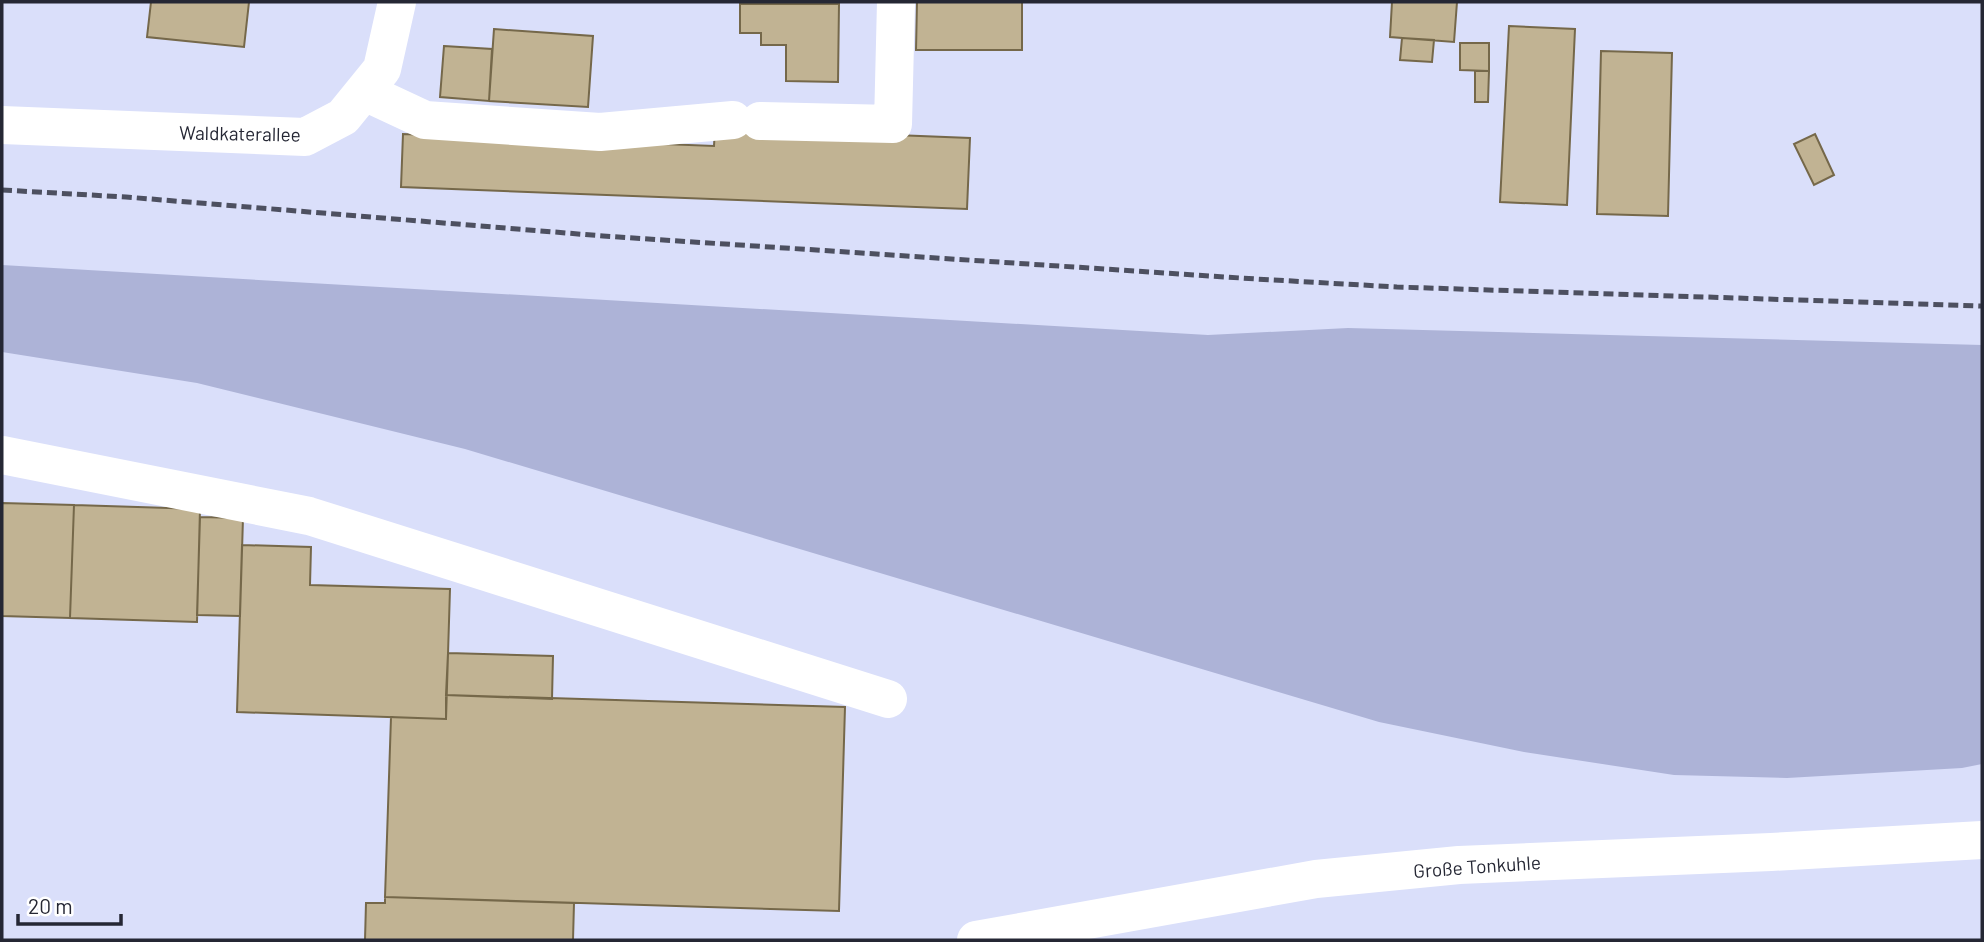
<svg xmlns="http://www.w3.org/2000/svg" width="1984" height="942" viewBox="0 0 1984 942" font-family="Barlow,sans-serif">
	<style>
		.green { fill: #adb3d7 }
		.building { fill: #c1b393; stroke: #75684a; stroke-width: 2 }
		.lines { fill: none; stroke-linecap: round; stroke-linejoin: round }
		.minor { stroke: #fff; stroke-width: 38 }
		.rail { stroke: #4d5060; stroke-width: 5; stroke-dasharray: 10 5; stroke-linecap: butt }
		.labels { text-anchor: middle; dominant-baseline: central; stroke-width: 5; stroke-linejoin: round; paint-order: stroke }
		.street-label { font-size: 19px; fill: #252734; stroke: #fff }
	</style>
	<rect width="100%" height="100%" fill="#dadffa"/>
	<path class="green" d="M2,265L1208,335L1348,328L1982,345V764L1962,768L1787,778L1674,775L1524,752L1379,722L465,449L197,383L2,352Z"/>
	<path class="building" d="M151,2H249L244,47L147,37Z
		M767,2H832V4H767Z
		M917,2H1022V50H916Z
		M1392,2H1457L1454,42L1390,37Z
		M740,4H839L838,82L786,81V45H761V33H740Z
		M1509,26L1575,29L1567,205L1500,202Z
		M494,29L593,36L588,107L489,101Z
		M1402,38L1434,40L1432,62L1400,60Z
		M1460,43H1489V71L1460,70Z
		M444,46L492,49L489,101L440,97Z
		M1601,51L1672,53L1668,216L1597,214Z
		M1475,71H1489L1488,102H1475Z
		M715,128L970,138L967,209L401,187L403,134L714,146Z
		M1815,134L1834,175L1814,185L1794,144Z
		M2,503L74,505L70,618L2,616Z
		M74,505L200,509L197,622L70,618Z
		M200,517L243,518L240,616L197,615Z
		M242,545L311,547L310,585L450,589L446,719L237,712Z
		M448,653L553,656L552,699L446,695Z
		M446,695L845,707L839,911L385,897L391,717L446,719Z
		M385,897L574,903L573,940H365L366,903H385Z"/>
	<g class="lines">
		<path class="minor" d="M365,92L425,120L600,132L733,120
			M760,121L893,124L896,2
			M2,125L305,137L343,117L382,69L397,2
			M2,455L309,516L888,699
			M976,940L1316,879L1459,865L1771,852L1982,840"/>
		<path class="rail" d="M2,190L126,197L603,236L1256,279L1397,287L1982,306"/>
	</g>
	<g class="labels">
		<g class="street-label">
			<text transform="translate(240 133) rotate(1)">Waldkaterallee</text>
			<text transform="translate(1477 866) rotate(-4)">Große Tonkuhle</text>
		</g>
	</g>
	<rect width="1984" height="942" fill="none" stroke="#252734" stroke-width="7"/>
	<path d="M18 914v10h103v-10" fill="none" stroke="#252734" stroke-width="3.5"/>
	<text x="28" y="914" font-size="21" fill="#252734" stroke="#ffffff" stroke-width="5" paint-order="stroke">20 m</text>
</svg>
